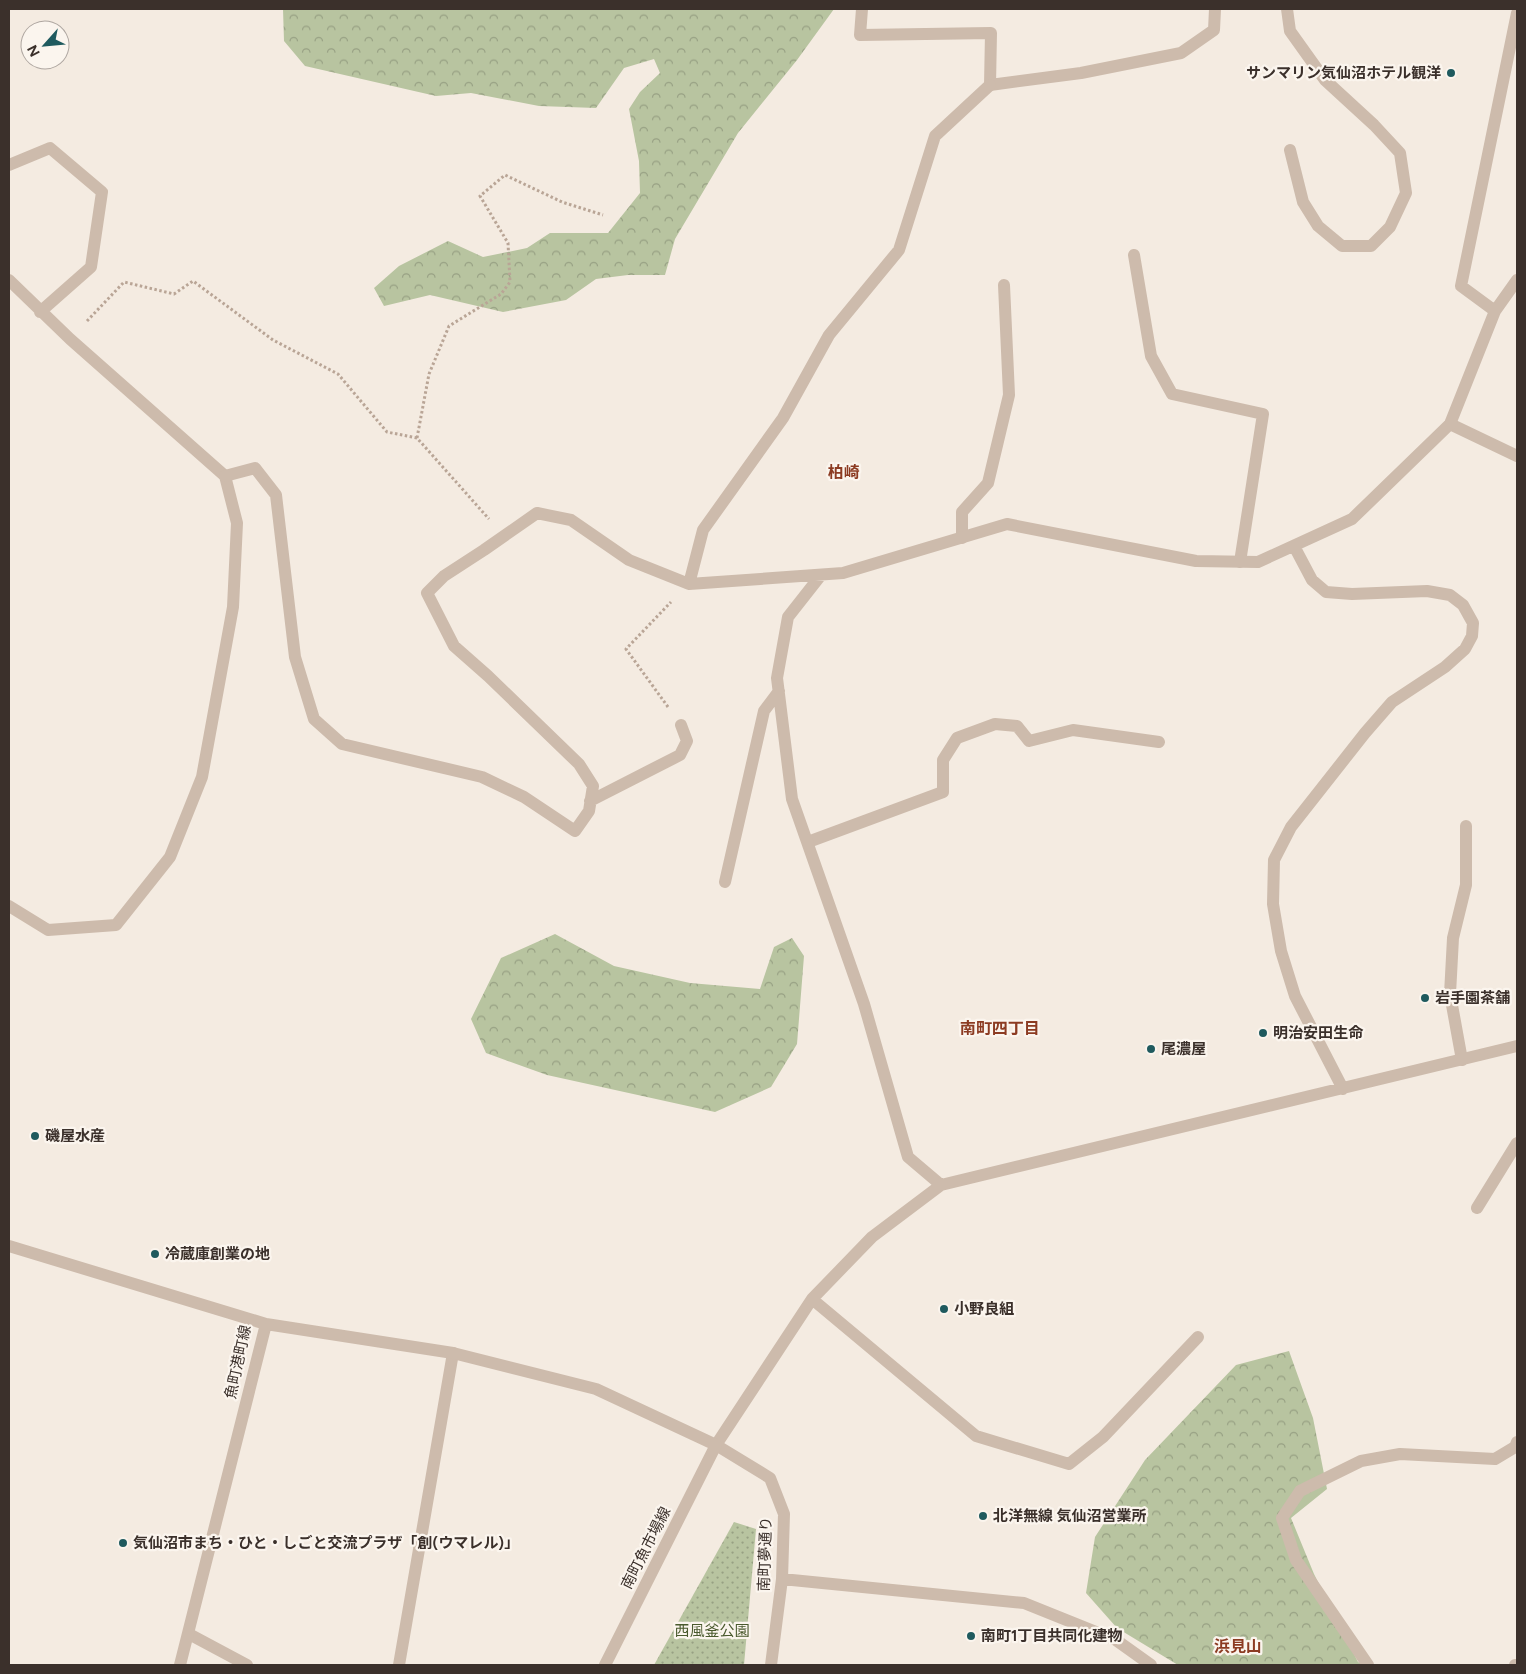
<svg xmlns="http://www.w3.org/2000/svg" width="1526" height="1674" viewBox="0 0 1526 1674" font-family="Figtree,'Noto Sans JP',sans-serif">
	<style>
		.green { fill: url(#green-dots) }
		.forest { fill: url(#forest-crowns) }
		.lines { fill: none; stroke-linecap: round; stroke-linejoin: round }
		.path { stroke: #b9a596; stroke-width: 3; stroke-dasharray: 2.5 2.5; stroke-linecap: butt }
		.service { stroke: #cdbbac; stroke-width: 12 }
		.minor { stroke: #cdbbac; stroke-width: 12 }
		.tertiary { stroke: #cdbbac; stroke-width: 12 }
		.poi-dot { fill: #1f5a5e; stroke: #fbf5ee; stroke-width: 2 }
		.labels { text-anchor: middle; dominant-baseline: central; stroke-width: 4.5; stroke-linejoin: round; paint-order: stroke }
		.poi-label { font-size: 15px; font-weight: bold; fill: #3b302b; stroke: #fbf5ee; text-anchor: start }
		.street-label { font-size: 15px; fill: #3b302b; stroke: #fbf5ee }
		.park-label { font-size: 15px; fill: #4a5a2e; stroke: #fbf5ee }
		.neighbourhood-label { font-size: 16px; font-weight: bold; fill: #8c3b22; stroke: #fbf5ee }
	</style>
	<defs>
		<pattern id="green-dots" width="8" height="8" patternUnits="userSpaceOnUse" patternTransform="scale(1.25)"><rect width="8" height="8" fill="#b8c4a0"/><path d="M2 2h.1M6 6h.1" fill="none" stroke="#97a083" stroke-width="1.8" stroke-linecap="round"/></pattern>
		<pattern id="forest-crowns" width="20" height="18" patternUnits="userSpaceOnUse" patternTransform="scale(1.25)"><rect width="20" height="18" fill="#b8c4a0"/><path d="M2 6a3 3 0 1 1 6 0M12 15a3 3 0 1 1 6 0" fill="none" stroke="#97a083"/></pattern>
	</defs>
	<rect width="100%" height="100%" fill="#f4ebe1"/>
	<path class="green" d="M734,1522L756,1529L744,1665H654Z"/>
	<path class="forest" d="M283,9H467L470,10L481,9H834L797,60L738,133L675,239L665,275H628L596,279L566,300L503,312L430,295L384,306L374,288L399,266L448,241L483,257L527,248L550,233H608L640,193L639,161L629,109L640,92L660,73L654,59L624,68L596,108L539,106L471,93L436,96L305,66L284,41Z
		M555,934L614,966L690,983L760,989L774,947L792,938L804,956L797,1044L771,1087L715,1112L547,1075L486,1053L471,1019L501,958Z
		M1289,1351L1313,1418L1327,1489L1291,1518L1314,1574L1358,1662L1364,1665H1178L1117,1628L1086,1593L1095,1537L1145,1460L1236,1365Z"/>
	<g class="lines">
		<path class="path" d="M87,321L124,282L174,294L193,281L273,340L338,374L387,432L417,438L489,519
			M417,438L429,374L449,326L501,294L510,282L508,243L480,196L505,175L562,202L603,215
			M668,707L626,649L671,602"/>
		<path class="service" d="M862,9L860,35L991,33L990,85L1081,73L1181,53L1214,30L1215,9
			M1287,9L1290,31L1325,80L1374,125L1400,153L1406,193L1390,227L1371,246H1342L1318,226L1303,202L1290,150
			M9,165L50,148L102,192L91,267L40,312
			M1134,255L1151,356L1172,394L1263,414L1240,562
			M9,280L70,339L225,476L237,523L233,607L202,777L170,857L116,925L48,930L9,906
			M1450,424L1517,456
			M962,538V512L988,483L1009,395L1004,285
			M808,842L943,792V760L957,738L995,724L1017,726L1029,741L1073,730L1159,742
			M1462,1060L1450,994L1453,938L1466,885V826
			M1477,1208L1517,1143
			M1368,1665L1296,1560L1282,1518L1300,1491L1361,1461L1400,1454L1495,1459L1515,1447L1517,1442
			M1515,1665H1517"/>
		<path class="minor" d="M1495,311L1461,286L1517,13
			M225,476L255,468L276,495L295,657L314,719L342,744L482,777L524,797L575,831L589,811L593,786L579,764L488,676L454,646L427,593L444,576L484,550L537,513L571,520L629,560L689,584L843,573L1007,524L1196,561L1258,562L1352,519L1450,424L1495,311L1517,280
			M1294,546L1312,580L1326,592L1352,594L1427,591L1450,595L1463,605L1473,623L1472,636L1465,649L1445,667L1392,702L1365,733L1291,827L1274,860L1273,904L1281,951L1295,996L1343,1089
			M821,575L788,617L777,678L792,799L864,1004L908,1157L941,1185
			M689,584L703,530L783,418L829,335L899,250L935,136L990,85
			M590,801L680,755L687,741L681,725
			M725,882L764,711L779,691
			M812,1299L976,1436L1069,1464L1103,1437L1198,1337
			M782,1579L1024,1603L1116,1640L1151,1665
			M189,1634L247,1665
			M399,1665L453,1353
			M771,1665L782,1579L784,1514L770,1478L716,1445L812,1299L872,1237L941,1185L1517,1046"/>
		<path class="tertiary" d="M9,1246L266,1324L180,1665
			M266,1324L453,1353L596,1389L716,1445L605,1665"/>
	</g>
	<g class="poi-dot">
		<circle cx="1451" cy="73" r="5"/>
		<circle cx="1425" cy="998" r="5"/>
		<circle cx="1263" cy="1033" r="5"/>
		<circle cx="1151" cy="1049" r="5"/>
		<circle cx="35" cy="1136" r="5"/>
		<circle cx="155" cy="1254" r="5"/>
		<circle cx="944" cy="1309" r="5"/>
		<circle cx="983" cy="1516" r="5"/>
		<circle cx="123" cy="1543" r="5"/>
		<circle cx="971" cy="1636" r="5"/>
	</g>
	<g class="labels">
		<g class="poi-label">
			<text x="1441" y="73" text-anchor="end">サンマリン気仙沼ホテル観洋</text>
			<text x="1435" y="998">岩手園茶舗</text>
			<text x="1273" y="1033">明治安田生命</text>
			<text x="1161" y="1049">尾濃屋</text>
			<text x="45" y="1136">磯屋水産</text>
			<text x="165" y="1254">冷蔵庫創業の地</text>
			<text x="954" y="1309">小野良組</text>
			<text x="993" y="1516">北洋無線 気仙沼営業所</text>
			<text x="133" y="1543">気仙沼市まち・ひと・しごと交流プラザ「創(ウマレル)」</text>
			<text x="981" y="1636">南町1丁目共同化建物</text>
		</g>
		<g class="street-label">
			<text transform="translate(238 1362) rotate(-78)">魚町港町線</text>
			<text transform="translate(646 1548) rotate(-63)">南町魚市場線</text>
			<text transform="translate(765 1554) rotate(-88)">南町夢通り</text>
		</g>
		<g class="park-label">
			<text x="712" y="1631">西風釜公園</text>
		</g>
		<g class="neighbourhood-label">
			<text x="844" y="472">柏崎</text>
			<text x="1000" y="1028">南町四丁目</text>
			<text x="1238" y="1646">浜見山</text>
		</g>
	</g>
	<rect width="1526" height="1674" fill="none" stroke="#3b302b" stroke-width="20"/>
	<g transform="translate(45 45) rotate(243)"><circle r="24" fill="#fbf5ee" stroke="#aea6a0"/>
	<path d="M0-4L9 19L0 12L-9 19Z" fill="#1f5a5e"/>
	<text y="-8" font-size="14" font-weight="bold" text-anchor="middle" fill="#3b302b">N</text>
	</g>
</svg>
